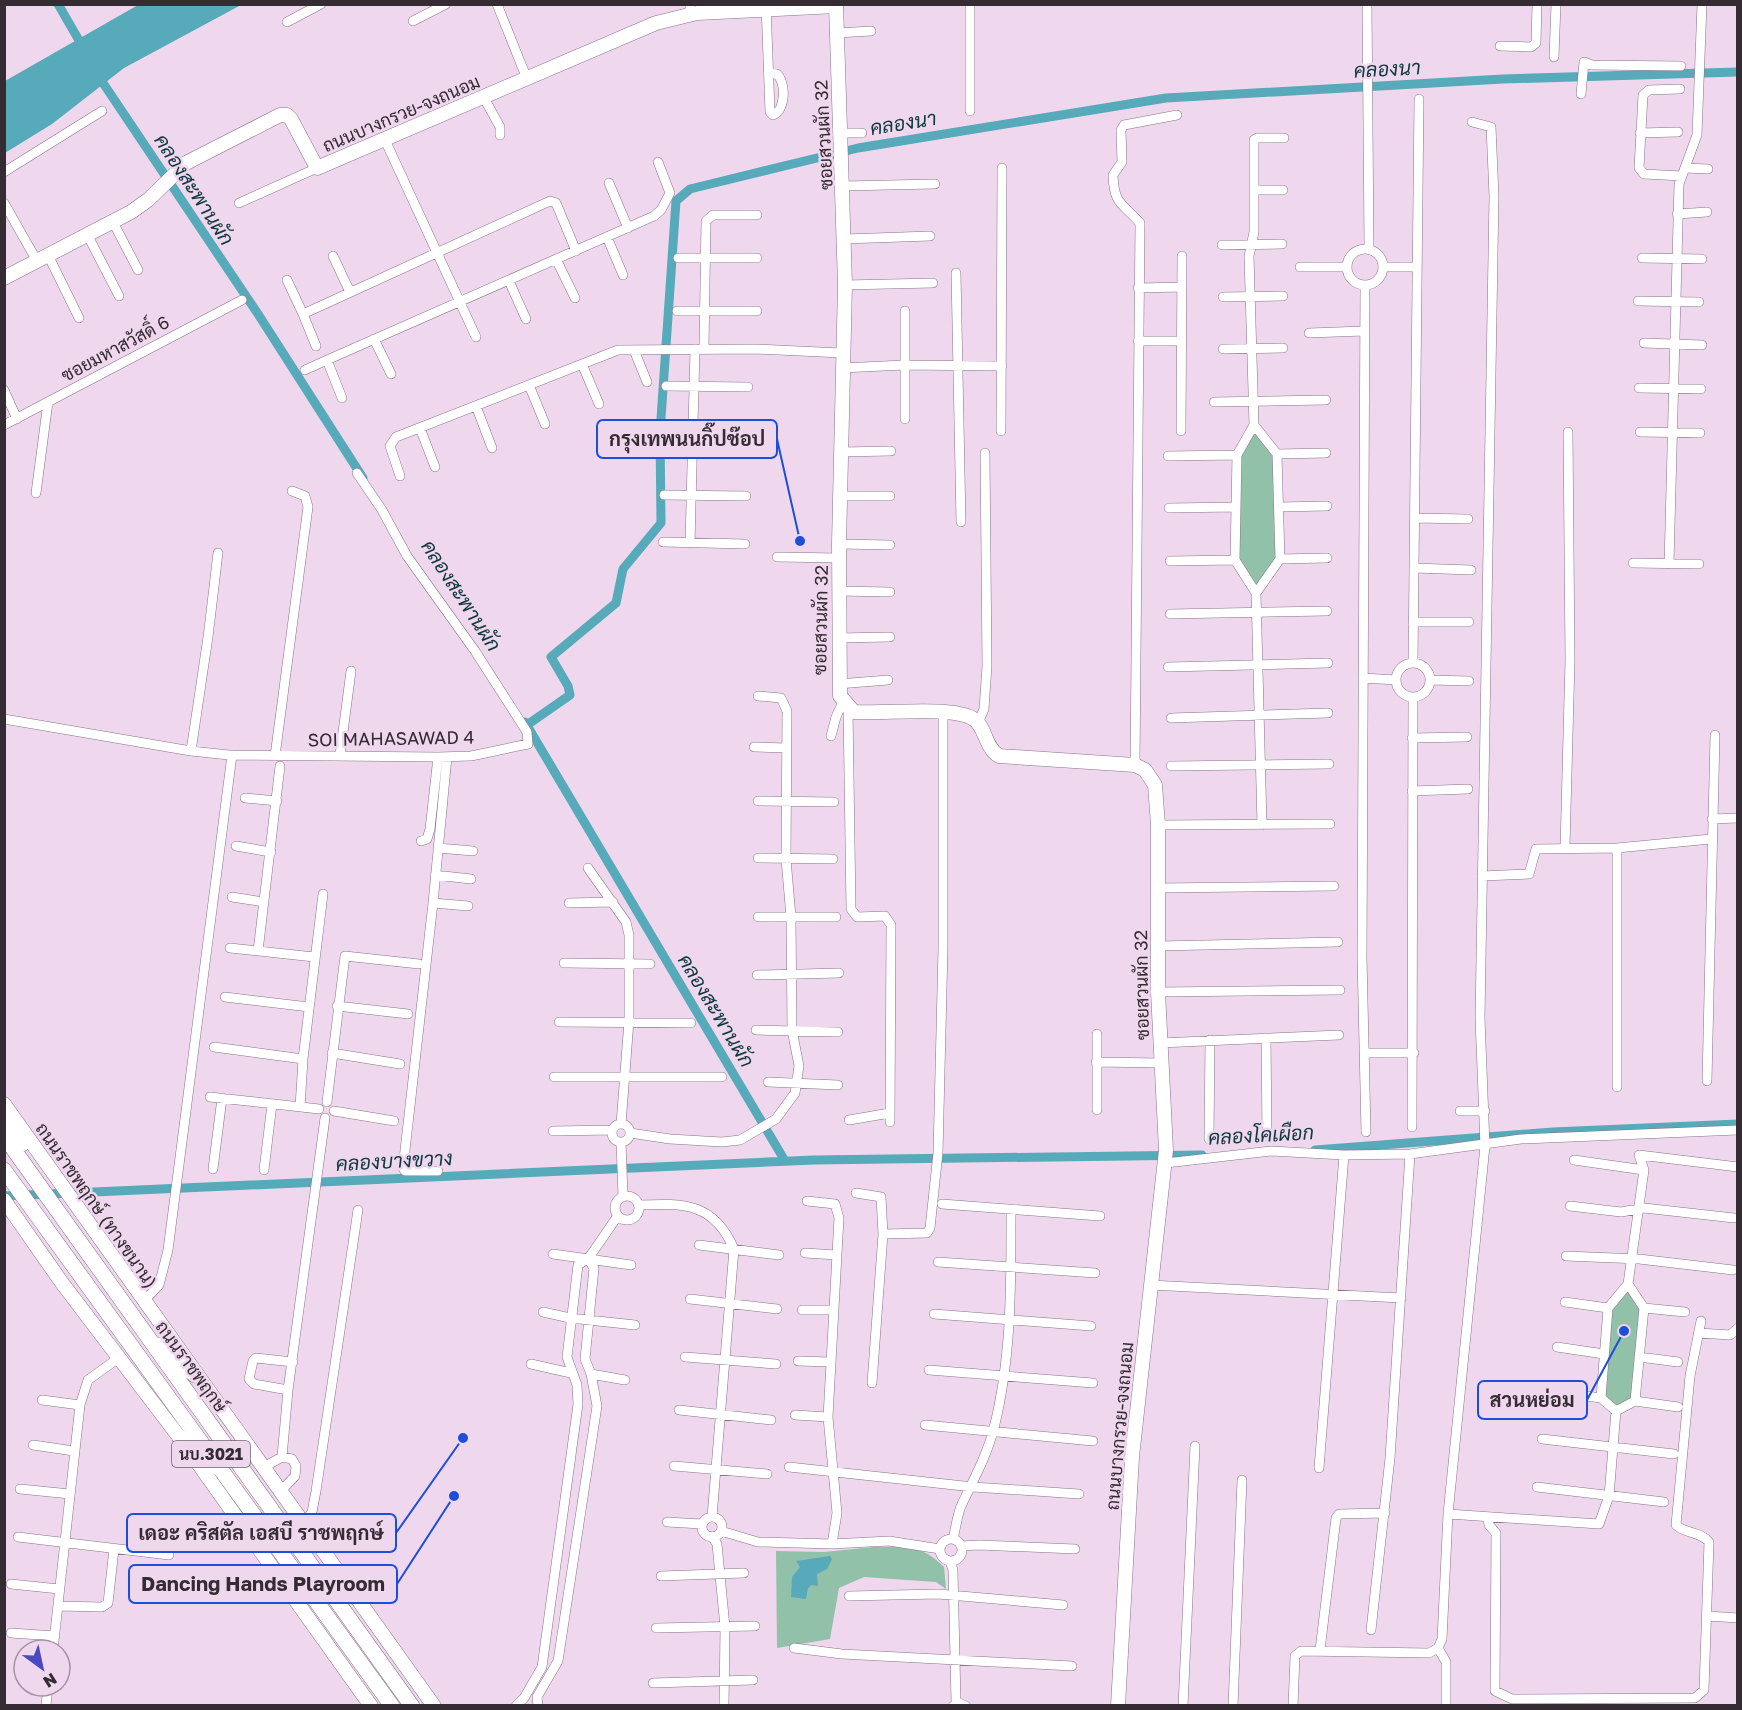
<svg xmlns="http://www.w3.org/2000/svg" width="1742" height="1710" viewBox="0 0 1742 1710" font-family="'Golos Text',Sarabun,sans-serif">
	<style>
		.green { fill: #92c1a9 }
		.water { fill: #56aab9 }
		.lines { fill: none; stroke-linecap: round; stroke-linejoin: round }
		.canal { stroke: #56aab9; stroke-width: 9 }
		.street-casing { stroke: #887386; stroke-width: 10 }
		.secondary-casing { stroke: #887386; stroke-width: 15 }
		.primary-casing { stroke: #887386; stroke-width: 16 }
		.street { stroke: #fff; stroke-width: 9 }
		.secondary { stroke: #fff; stroke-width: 14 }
		.primary { stroke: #fff; stroke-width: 15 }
		.labels { text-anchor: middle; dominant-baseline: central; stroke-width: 5; stroke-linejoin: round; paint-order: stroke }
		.shield { fill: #efd8ee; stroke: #6c5f6b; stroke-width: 1.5 }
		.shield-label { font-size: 16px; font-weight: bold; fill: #342b33 }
		.street-label { font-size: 18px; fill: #342b33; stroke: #efd8ee }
		.water-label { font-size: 20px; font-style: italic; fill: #0f383f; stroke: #efd8ee }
		.leader { fill: none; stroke: #1d4ed8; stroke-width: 2 }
		.callout-dot { fill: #1d4ed8; stroke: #efd8ee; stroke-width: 2 }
		.callout { fill: #efd8ee; stroke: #1d4ed8; stroke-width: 2 }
		.callout-label { font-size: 20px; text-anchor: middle; font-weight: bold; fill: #342b33 }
	</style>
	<rect width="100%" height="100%" fill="#efd8ee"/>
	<path class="green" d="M1254,425L1277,454L1280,559L1256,593L1235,560L1237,455Z
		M1628,1284L1644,1308L1635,1401L1616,1411L1601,1398L1608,1308Z
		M873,1547C905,1547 920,1543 944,1567L946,1589L936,1582L864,1577L839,1588L830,1639L777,1648L776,1551L824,1552Z"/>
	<path class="water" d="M138,5H241L124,68L52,124L5,153V81Z
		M830,1556L832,1559L827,1569L817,1574L818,1586L812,1585L808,1588L806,1599L791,1597L792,1577L800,1567L796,1561Z"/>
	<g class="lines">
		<path class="canal" d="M58,4L84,49
			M97,74L258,314L363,478
			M525,722L785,1161
			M527,725L570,695L568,686L551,657L616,603L623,569L661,523L660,433L676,201L690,189L858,148L1166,98L1503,79L1738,72
			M1315,1150L1553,1132L1738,1124
			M4,1196L814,1160L1202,1155"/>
		<g class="street-casing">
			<path id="street" d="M497,4L527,79
				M690,4V14
				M766,4L770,112L773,115C786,110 786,83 777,74L768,73
				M970,4V111
				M1367,4L1369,248
				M413,21L446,4
				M287,22L321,4
				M837,33L871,31
				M1500,46L1531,47L1536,43L1537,4
				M1554,57L1556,4
				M1680,89L1649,90L1643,95L1639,168L1644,174L1682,176
				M1581,94L1584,62L1592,65L1681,66
				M484,98L500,127V135
				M840,133H862
				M1640,133L1678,132
				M385,140L476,337
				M1685,168L1708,169
				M4,172L102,111
				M609,183L628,228
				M843,186L935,184
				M1254,190H1283
				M4,203L37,261
				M239,203L317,168
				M1677,214L1707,212
				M113,222L138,270
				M88,236L119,296
				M607,237L623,275
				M845,239L930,236
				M1222,245L1282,244
				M1347 267a18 18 0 1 1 36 0a18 18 0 1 1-36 0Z
				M48,255L79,318
				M333,256L350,292
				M678,258H757
				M1642,258L1702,259
				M556,259L575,298
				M1300,267H1347
				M1384,267H1417
				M956,273L961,522
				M287,280L303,314L550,201L556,203L576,251
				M509,281L526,319
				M845,285L933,283
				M1365,286L1362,957L1366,1132
				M1138,288L1182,287
				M1223,297L1283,296
				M1638,301L1699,302
				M677,311H757
				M303,314L316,346
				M1309,333L1364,331
				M374,339L391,374
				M1138,341H1182
				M1644,343L1702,345
				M704,349L706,221L713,215H757
				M1223,349L1283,348
				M634,350L647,382
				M582,364L599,404
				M842,368L904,365L1002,366
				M305,370L327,360
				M529,385L545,424
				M666,386L748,387
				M1639,388L1701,389
				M4,390L17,419
				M342,398L327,360L654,216L661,210L670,193L658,162
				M1214,402L1326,400
				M476,406L492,448
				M905,419V311
				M4,425L242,300
				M1254,425L1277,454L1280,559L1256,593
				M420,428L435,467
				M1001,431L1002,168
				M1181,431L1182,256
				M1640,432L1700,433
				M665,439L747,440
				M841,452L891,451
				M1277,454L1326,453
				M1168,456L1237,455
				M400,476L390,446L396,437L618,350L756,349L842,353
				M36,493L48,402
				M664,495L746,496
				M840,496H890
				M1279,507L1327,506
				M1169,508L1236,507
				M1415,518L1468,519
				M663,542L745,544
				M690,543L695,349
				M839,544L890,545
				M777,557L839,558
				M1280,559L1327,558
				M1170,561L1235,560
				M1633,563L1699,564
				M1669,564L1679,184L1697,135L1702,4
				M1414,568L1471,570
				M839,591L890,592
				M1170,614L1327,611
				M1413,622H1469
				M838,638L890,637
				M1413,663L1419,99
				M1396 680a17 17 0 1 1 34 0a17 17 0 1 1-34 0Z
				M1168,667L1328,663
				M1363,678L1396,680
				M1430,680L1469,681
				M838,684L888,680
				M848,708L851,909L857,917L885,916L891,925L890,1122
				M1171,718L1328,713
				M4,719L191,751L229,755L438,757L471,756L528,744L527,732L475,651L407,556L382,510L357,473
				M978,723L984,709L987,666L985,453
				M831,736L836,717L843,702
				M1412,738L1467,737
				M754,747L786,748
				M191,751L208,637L218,553
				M340,755L351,671
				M275,756L308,507L305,496L292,491
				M447,757L433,903L468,906
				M1135,765L1140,223C1123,203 1114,206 1113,175L1122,162L1121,130L1124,125L1177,115
				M1171,766L1329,764
				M1412,791L1468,789
				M245,798L277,801
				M758,801L834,802
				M1712,819L1738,818
				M1158,825L1330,824
				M1262,825L1256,593L1235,560L1237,455L1254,425L1249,256L1254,232V140L1257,138H1284
				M421,841L427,839L430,829L438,757
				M236,846L271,852
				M438,848L473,851
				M1565,848L1570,660L1568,432
				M1617,848V1087
				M758,858L833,859
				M588,868L626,922L629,935V1021L621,1124
				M435,875L471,879
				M1482,876L1529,874L1536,849L1617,848L1711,839
				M1157,888L1334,886
				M232,897L264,902
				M433,903L403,1168L405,1171H438
				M569,903L613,902
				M758,917H836
				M1159,946L1338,942
				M230,948L314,957
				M258,951L280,766
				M564,963L650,964
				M757,975L839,973
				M1158,992L1340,990
				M225,997L309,1007
				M337,1006L408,1014
				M559,1022L691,1023
				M756,1030L838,1032
				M1097,1034V1110
				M1266,1038L1267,1136
				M1160,1043L1339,1035
				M214,1047L303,1059
				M332,1053L400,1064
				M1365,1053H1414
				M1096,1062L1161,1063
				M554,1077H722
				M1707,1081L1715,735
				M768,1082L838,1085
				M210,1097L319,1109
				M327,1102L345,956L419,964
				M300,1107L303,1059L323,894
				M334,1111L394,1121
				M1460,1111H1485
				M849,1120L890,1113
				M612 1133a9 9 0 1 1 18 0a9 9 0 1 1-18 0Z
				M1412,1127L1413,697
				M553,1131L612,1130
				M630,1133L670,1139L722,1142L740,1140L776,1119L795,1093L799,1066L792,1030L791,917L786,859L787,711L781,698L758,696
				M1209,1139L1210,1040
				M621,1142L623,1196
				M1574,1160L1644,1170
				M1166,1163L1271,1151L1344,1155L1410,1154L1521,1139L1738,1130
				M213,1169L222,1098
				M264,1170L272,1104
				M856,1193L881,1197L883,1234
				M615 1208a12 12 0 1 1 24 0a12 12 0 1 1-24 0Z
				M807,1201L835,1204L839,1218L828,1417L837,1513L832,1544
				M942,1204L1100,1216
				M639,1205C685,1203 714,1203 734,1249L712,1517
				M1570,1206L1621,1212L1644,1208L1734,1218
				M699,1245L779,1255
				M805,1253L837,1255
				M553,1254L631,1265
				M1566,1256L1639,1259L1733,1270
				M938,1262L1095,1273
				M1150,1285L1401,1298
				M690,1299L777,1309
				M143,1302L159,1285L168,1250L232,755
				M1565,1302L1608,1308
				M1644,1308L1685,1312
				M802,1310H833
				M543,1312L570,1318L635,1325
				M934,1314L1091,1326
				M1699,1333L1730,1335L1738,1328
				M1557,1347L1604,1354
				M685,1357L776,1364
				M1639,1357L1678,1362
				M798,1361L830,1362
				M531,1364L571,1373
				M929,1370L1093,1383
				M591,1374L625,1380
				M872,1383L883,1234L927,1233L930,1228L938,1153L943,948V713
				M288,1390L254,1384L249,1379L253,1361L256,1358L293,1362
				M1550,1391L1601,1398
				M42,1400L80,1405
				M1635,1401L1678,1407
				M679,1410L771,1420
				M1616,1411L1601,1398L1608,1308L1628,1284L1644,1170L1639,1155L1738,1167
				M1616,1411L1635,1401L1644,1308L1628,1284
				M795,1415L828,1417
				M925,1425L1093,1441
				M1542,1439L1674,1454
				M33,1445L74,1451
				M282,1457L288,1390L325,1118
				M674,1466L767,1474
				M789,1467L973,1487L1079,1494
				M262,1468L282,1457L292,1459L296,1466L295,1476L280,1492
				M1319,1468L1344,1155
				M1537,1487L1664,1502
				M20,1489L70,1494
				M1448,1514L1599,1524L1609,1496L1616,1411
				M702 1527a10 10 0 1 1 20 0a10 10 0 1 1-20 0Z
				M1488,1518L1489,1525L1496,1533L1495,1691L1512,1699L1695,1698L1704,1690L1709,1542C1700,1531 1685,1534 1676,1525L1690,1376L1701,1321
				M667,1522L702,1524
				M303,1525L312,1512L316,1491L358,1210
				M721,1531L758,1542L832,1544L889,1541L940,1549
				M712,1536L717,1544L725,1627L724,1706
				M18,1537L169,1555
				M940 1550a11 11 0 1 1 22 0a11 11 0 1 1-22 0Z
				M953,1539C956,1528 957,1514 962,1504C974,1479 987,1455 994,1428C1012,1356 1011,1283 1011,1209
				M961,1546L979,1545L1075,1549
				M950,1561L953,1570L956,1703
				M661,1576L744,1573
				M11,1584L59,1589
				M849,1596L938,1594L1063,1605
				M58,1606L102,1607L108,1603L114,1549
				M1707,1616L1738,1618
				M656,1628L755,1626
				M1371,1630L1390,1458L1410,1154
				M11,1633L55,1636
				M794,1648L842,1654L1072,1666
				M53,1650L80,1405L88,1380L120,1357
				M1320,1650L1336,1518L1339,1514L1385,1513
				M653,1683L753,1680
				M46,1706L48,1686
				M516,1706L524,1698L542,1667L578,1404L577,1385L567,1357L578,1265L588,1259L617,1217
				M538,1706L537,1697L558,1661L597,1406L591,1374L585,1359L594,1268L588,1259
				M953,1706L959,1703L966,1706
				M1183,1706L1195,1446
				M1233,1706L1242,1480
				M1293,1706L1295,1656L1301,1651L1429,1653L1438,1648
				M1446,1706V1662L1438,1648L1442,1639L1448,1514L1485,1146L1480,1018L1494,196L1491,127L1472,122"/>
		</g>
		<g class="secondary-casing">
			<path id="secondary" d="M836,4L845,285L839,544L840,696L854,712C883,714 950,706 972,718C986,725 984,747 999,756L1135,765L1145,770L1155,785L1158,825V992L1166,1150L1132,1457L1118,1706
				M4,278L131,212L148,200L186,163L280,115H287L291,119L317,168L656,23L697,13L836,6
				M4,1104L434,1706
				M4,1200L62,1283L180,1438L371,1706"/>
		</g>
		<g class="primary-casing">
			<path id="primary" d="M4,1120L22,1144
				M4,1136L412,1706
				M4,1170L392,1706
				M159,1345L195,1375
				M180,1438L212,1467"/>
		</g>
		<use href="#street" class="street"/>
		<use href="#secondary" class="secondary"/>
		<use href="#primary" class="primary"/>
	</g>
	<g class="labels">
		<rect class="shield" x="172" y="1441" width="78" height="26" rx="4.5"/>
		<g class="shield-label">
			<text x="211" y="1454">นบ.3021</text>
		</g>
		<g class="street-label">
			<text transform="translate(401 113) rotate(-23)">ถนนบางกรวย-จงถนอม</text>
			<text transform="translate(823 135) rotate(-93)">ซอยสวนผัก 32</text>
			<text transform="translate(115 348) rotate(-28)">ซอยมหาสวัสดิ์ 6</text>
			<text transform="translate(820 620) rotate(-89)">ซอยสวนผัก 32</text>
			<text transform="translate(391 738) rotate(-1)">SOI MAHASAWAD 4</text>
			<text transform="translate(1141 985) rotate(-91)">ซอยสวนผัก 32</text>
			<text transform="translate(97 1205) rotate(55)">ถนนราชพฤกษ์ (ทางขนาน)</text>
			<text transform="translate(192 1366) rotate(54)">ถนนราชพฤกษ์</text>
			<text transform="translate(1119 1426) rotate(-85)">ถนนบางกรวย-จงถนอม</text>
		</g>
		<g class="water-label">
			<text transform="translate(1387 68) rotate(-3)">คลองนา</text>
			<text transform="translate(903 122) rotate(-9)">คลองนา</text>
			<text transform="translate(195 189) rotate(57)">คลองสะพานผัก</text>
			<text transform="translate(462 595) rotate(57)">คลองสะพานผัก</text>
			<text transform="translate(717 1010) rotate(59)">คลองสะพานผัก</text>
			<text transform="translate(1261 1134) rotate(-3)">คลองโคเผือก</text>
			<text transform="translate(394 1160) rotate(-3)">คลองบางขวาง</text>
		</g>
	</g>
	<path class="leader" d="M800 541L777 439M1624 1331L1587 1400M463 1438L396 1533M454 1496L397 1584"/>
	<g class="callout-dot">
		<circle cx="800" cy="541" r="6"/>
		<circle cx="1624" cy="1331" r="6"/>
		<circle cx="463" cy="1438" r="6"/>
		<circle cx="454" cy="1496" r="6"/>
	</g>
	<g class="callout">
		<rect x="597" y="420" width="180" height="38" rx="6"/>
		<rect x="1478" y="1381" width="109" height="38" rx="6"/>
		<rect x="127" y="1514" width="269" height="38" rx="6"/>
		<rect x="129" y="1565" width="268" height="38" rx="6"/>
	</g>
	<g class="callout-label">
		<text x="687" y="446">กรุงเทพนนกิ๊ปช๊อป</text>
		<text x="1532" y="1407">สวนหย่อม</text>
		<text x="261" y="1540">เดอะ คริสตัล เอสบี ราชพฤกษ์</text>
		<text x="263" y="1591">Dancing Hands Playroom</text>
	</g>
	<rect width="1742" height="1710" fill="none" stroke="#342b33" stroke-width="12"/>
	<g transform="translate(42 1668) rotate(147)"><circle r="28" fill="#efd8ee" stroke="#a493a3" stroke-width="1.5"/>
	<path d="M0-4.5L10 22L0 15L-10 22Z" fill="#4b49bf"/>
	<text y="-9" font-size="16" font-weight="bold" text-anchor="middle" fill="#342b33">N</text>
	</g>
</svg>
